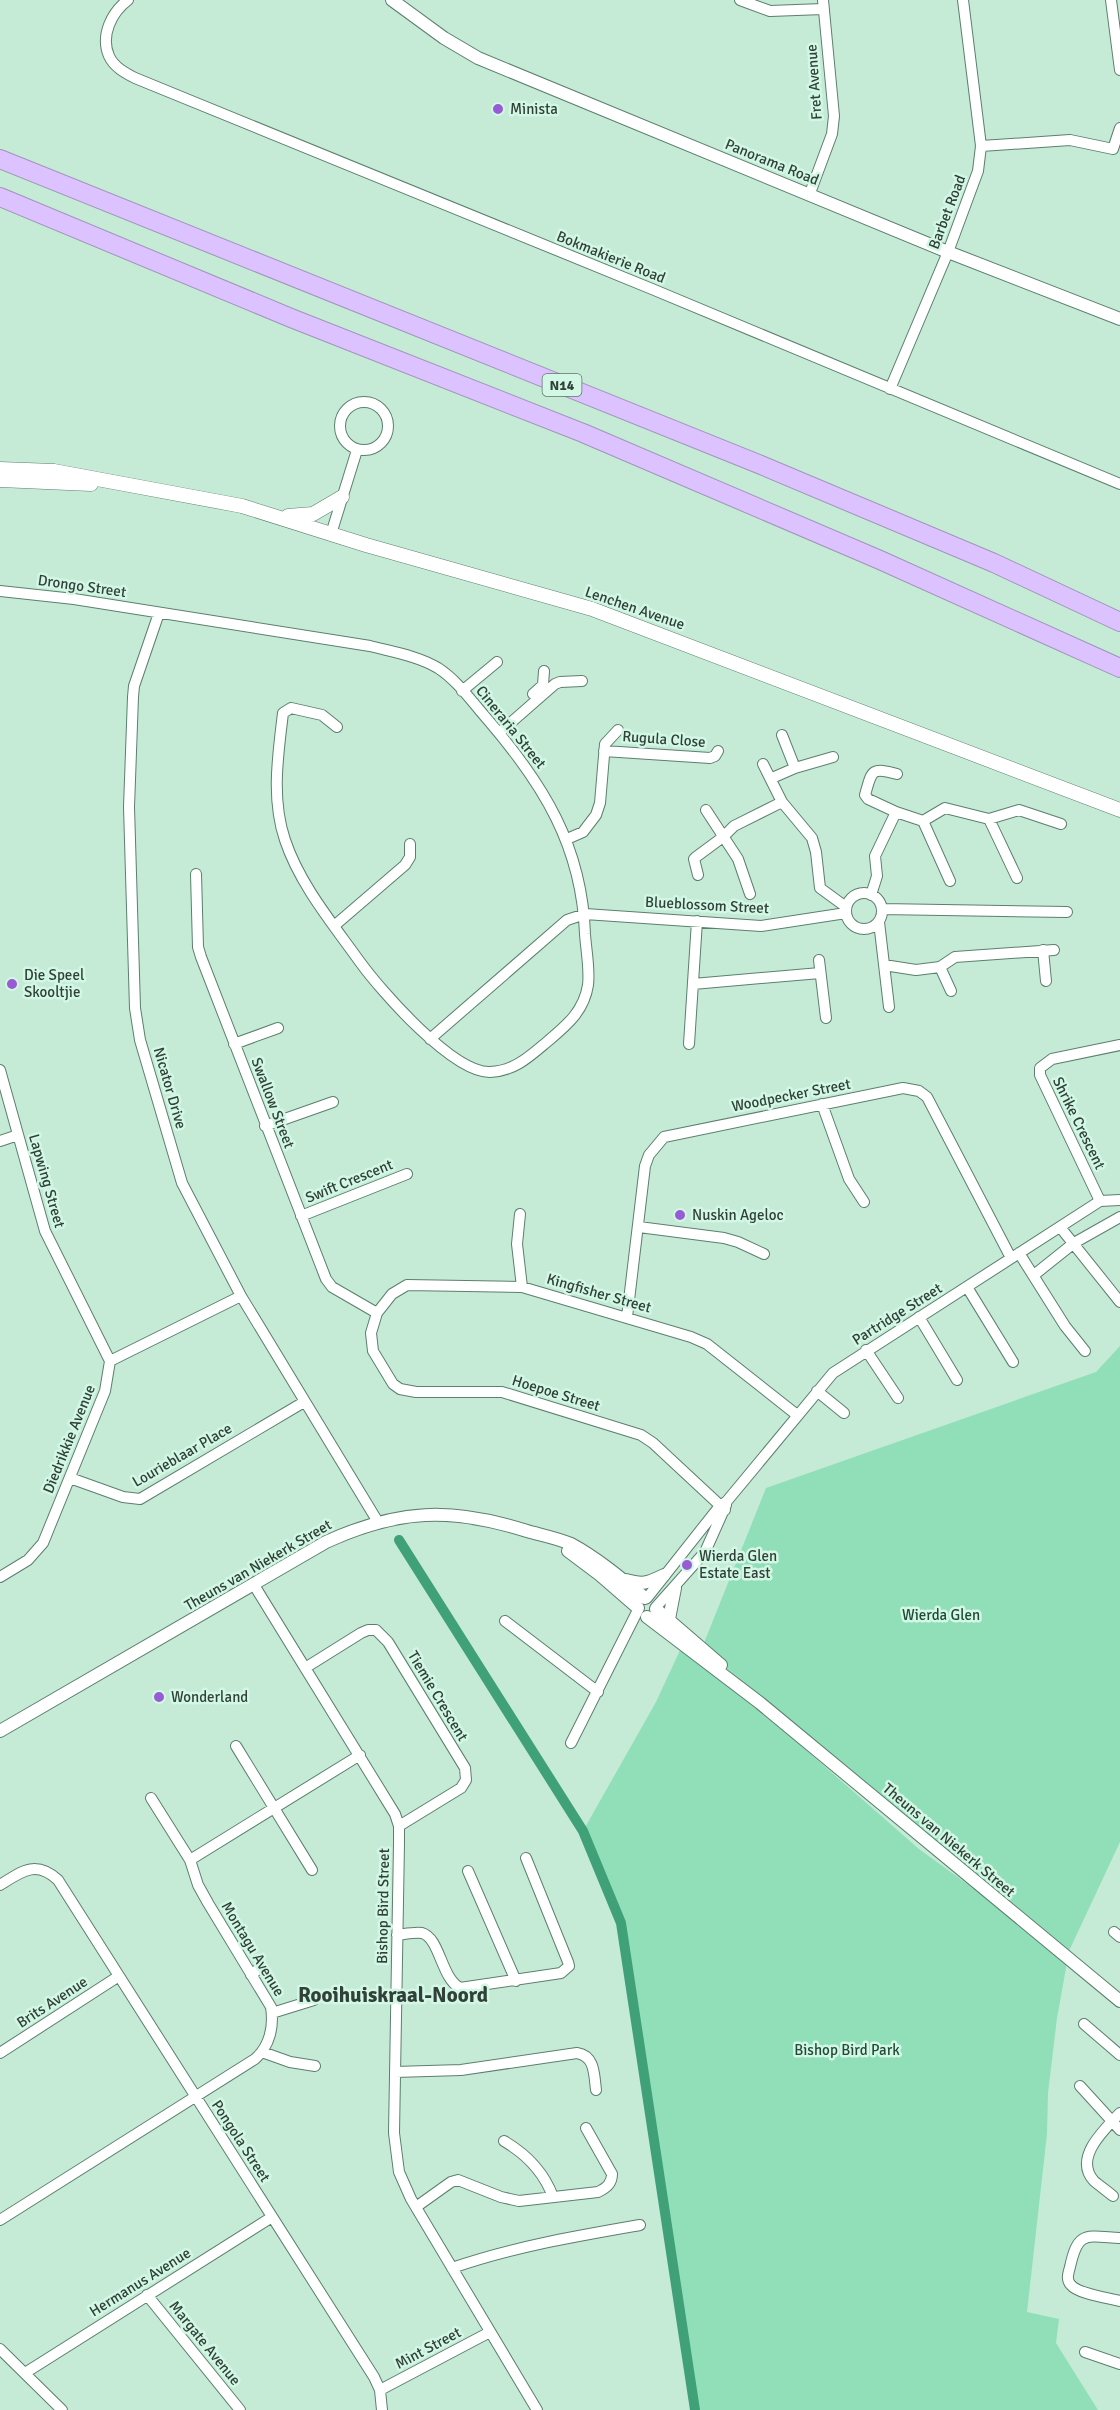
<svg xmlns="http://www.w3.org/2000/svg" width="1120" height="2410" viewBox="0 0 1120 2410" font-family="Signika,sans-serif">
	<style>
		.green { fill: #90dfb9 }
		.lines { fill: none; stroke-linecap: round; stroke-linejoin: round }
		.canal { stroke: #40a178; stroke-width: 10 }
		.minor-casing { stroke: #5c7f6e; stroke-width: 12 }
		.tertiary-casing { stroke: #5c7f6e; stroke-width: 14 }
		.secondary-casing { stroke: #5c7f6e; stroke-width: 15 }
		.motorway-casing { stroke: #a094b9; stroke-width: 20 }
		.minor { stroke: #fff; stroke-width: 10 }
		.tertiary { stroke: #fff; stroke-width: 12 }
		.secondary { stroke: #fff; stroke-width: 14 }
		.motorway { stroke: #dcc2fe; stroke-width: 18 }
		.poi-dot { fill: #975cd3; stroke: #d2f8e5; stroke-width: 2 }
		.labels { text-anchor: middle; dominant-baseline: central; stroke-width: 5; stroke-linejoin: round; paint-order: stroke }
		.shield { fill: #d2f8e5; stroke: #61776c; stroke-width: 1.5 }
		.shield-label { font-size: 14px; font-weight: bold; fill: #314038 }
		.street-label { font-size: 15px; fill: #314038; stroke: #d2f8e5 }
		.poi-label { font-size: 15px; fill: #314038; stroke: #d2f8e5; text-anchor: start }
		.park-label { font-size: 15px; fill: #204937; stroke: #d2f8e5 }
		.district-label { font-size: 21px; font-weight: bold; fill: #314038; stroke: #d2f8e5 }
	</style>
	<rect width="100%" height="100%" fill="#c5ebd7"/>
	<path class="green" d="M1120,1346V1842L1069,1951L702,1648L766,1488L1096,1372Z
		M681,1648L726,1680L919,1849L1068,1957L1057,2018L1048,2093L1047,2134L1027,2312L1059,2319L1056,2343L1098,2410H695L621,1923L583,1831L656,1702Z"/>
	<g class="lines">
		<path class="canal" d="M399,1540L583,1831L621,1923L695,2410"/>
		<g class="minor-casing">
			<path id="minor" d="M128,0C112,12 100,35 109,56C114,67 125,73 135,78L652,289L1120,484
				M740,0L770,11L823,9
				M1111,0L1120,70
				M981,146L1070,140L1113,149L1120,128
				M810,193L832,134L834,116L823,0
				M890,389L948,252L978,171L981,146L963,0
				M340 426a24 24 0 1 1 48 0a24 24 0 1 1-48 0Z
				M331,534L357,450
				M0,591L74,599L370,646C393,652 418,656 438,668C458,681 472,702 488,720C543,784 582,846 585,934C586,950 590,969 588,985C584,1011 567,1025 548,1041C530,1056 515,1071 490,1072C453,1073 381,991 360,962C333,924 300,885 285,840C271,799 278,755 283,713L291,708L322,715L337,727
				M159,613L134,686L133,697L129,807L135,1008L140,1040L182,1183L241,1296L378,1522
				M462,691L497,662
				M533,694L543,685L544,671
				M499,733L555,684L560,682L582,681
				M782,735L795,768
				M604,751L710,758L715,756L718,751
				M763,764L782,802L812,838L816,852L820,888L846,907
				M772,778L795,768L833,757
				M706,810L738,859L750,894
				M896,812L868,799L865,795C872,770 871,767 897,774
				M989,819L1017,878
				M923,821L950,881
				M567,839L583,832L596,815L600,803L605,744L618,730
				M196,874L198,947L201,957L326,1279L332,1287L377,1313
				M698,875L694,859L696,857L723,837L734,826L782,802
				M846 911a18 18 0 1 1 36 0a18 18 0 1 1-36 0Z
				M871,895L877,876L875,856L896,812L923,821L945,808L989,819L1019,810L1061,824
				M882,909L1067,912
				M879,922L889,1007
				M334,926L405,865L410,857V844
				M1043,950L1046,981
				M819,960L826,1018
				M884,965L916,970L940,967L955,957L1054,950
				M940,967L951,991
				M693,984L820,973
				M430,1039L567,920L585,914L761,926L846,913
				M234,1044L278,1028
				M689,1044L697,921
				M0,1070L45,1231L110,1361
				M822,1104L849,1179L864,1202
				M265,1126L333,1102
				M0,1141L18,1135
				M1100,1201L1040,1075V1068L1052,1059L1120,1045
				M520,1214L517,1244L522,1287
				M301,1216L407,1174
				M639,1227L724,1238L738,1242L764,1254
				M1060,1227L1120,1302
				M1019,1253L1065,1326L1085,1351
				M1034,1275L1074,1243L1120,1217
				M967,1287L1013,1362
				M627,1317L645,1166L649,1155L664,1137L903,1088L919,1091L927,1097L1011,1258
				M919,1317L957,1380
				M866,1350L898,1398
				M817,1391L844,1413
				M70,1478L123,1497L140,1499L304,1402
				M725,1510L653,1443L641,1435L502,1392H416L400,1389L393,1384L373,1351L371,1333L377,1313L392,1294L407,1285L522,1287L691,1337L707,1344L797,1415
				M0,1577L28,1560L43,1543L105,1391L110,1361L241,1296
				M254,1585L395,1814L399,1826V1843L394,2133L399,2172L411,2199L537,2410
				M647,1598L719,1507L727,1501L833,1373L1100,1201L1120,1200
				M656,1607L705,1552L726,1505
				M505,1621L598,1692
				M305,1668L361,1633L368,1630H376L388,1642L465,1768L466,1780L461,1788L399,1826
				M571,1743L638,1610
				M236,1746L312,1870
				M190,1860L360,1755
				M468,1871L516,1981
				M0,1885C22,1871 36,1860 58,1880L374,2377L380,2390L382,2410
				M1114,1932L1120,1937
				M397,1935C405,1934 415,1932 422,1933C440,1938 441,1978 460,1988L561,1973L569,1966L568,1962L526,1858
				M251,1975L261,1967
				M272,2013L314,2000
				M1084,2024L1120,2055
				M262,2052L290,2062L315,2066
				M0,2053L119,1976
				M395,2072L461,2070L577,2053C595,2056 594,2074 596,2090
				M1080,2086L1120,2130
				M504,2141C526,2154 544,2172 553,2197
				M1113,2196C1107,2191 1100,2186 1094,2181C1073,2158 1104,2130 1120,2113
				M416,2207L451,2182L458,2180L501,2197L519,2201L598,2192C606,2188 612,2184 612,2174L586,2128
				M0,2220L255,2059C270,2046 274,2026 271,2007L208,1903L198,1885L190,1860L151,1798
				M1120,2238C1086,2236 1078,2230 1070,2267C1068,2274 1066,2280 1071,2285C1078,2294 1109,2298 1120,2301
				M452,2268C512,2247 577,2236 640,2225
				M147,2295L240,2410
				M0,2349L62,2410
				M1085,2352L1120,2364
				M25,2373L272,2217
				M380,2390L490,2332"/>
		</g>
		<g class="tertiary-casing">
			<path id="tertiary" d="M392,0L444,38L478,58L948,252L1120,319
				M568,1551L600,1575L638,1608
				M626,1580C644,1585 647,1583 664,1575
				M656,1609L721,1665
				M647,1617L760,1703L1120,2001
				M669,1619L675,1588
				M0,1731L326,1542C398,1509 451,1507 527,1531C541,1535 557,1538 571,1544C597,1558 622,1579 645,1598"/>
		</g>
		<g class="secondary-casing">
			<path id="secondary" d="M0,469L54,471L242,506L366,545L592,609L1120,810
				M0,480L91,484
				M288,516L313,514L342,497"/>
		</g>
		<g class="motorway-casing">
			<path id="motorway" d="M0,159L761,465L994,563L1120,622
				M0,197L291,318L583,433L880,560L1120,668"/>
		</g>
		<use href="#minor" class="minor"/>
		<use href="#tertiary" class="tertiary"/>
		<use href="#secondary" class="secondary"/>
		<use href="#motorway" class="motorway"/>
	</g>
	<g class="poi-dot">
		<circle cx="498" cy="109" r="6"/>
		<circle cx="12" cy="984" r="6"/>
		<circle cx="680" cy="1215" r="6"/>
		<circle cx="687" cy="1565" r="6"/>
		<circle cx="159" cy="1697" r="6"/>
	</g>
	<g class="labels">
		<rect class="shield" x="542.5" y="374" width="39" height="22" rx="4.5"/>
		<g class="shield-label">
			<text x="562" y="385">N14</text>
		</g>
		<g class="street-label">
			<text transform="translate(814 82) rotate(-94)">Fret Avenue</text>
			<text transform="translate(772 162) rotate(22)">Panorama Road</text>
			<text transform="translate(947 212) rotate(-69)">Barbet Road</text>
			<text transform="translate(611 257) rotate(22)">Bokmakierie Road</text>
			<text transform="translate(82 586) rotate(8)">Drongo Street</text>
			<text transform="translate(635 608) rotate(19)">Lenchen Avenue</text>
			<text transform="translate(511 727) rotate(51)">Cineraria Street</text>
			<text transform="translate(664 739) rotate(4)">Rugula Close</text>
			<text transform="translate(707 905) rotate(3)">Blueblossom Street</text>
			<text transform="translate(170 1088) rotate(74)">Nicator Drive</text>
			<text transform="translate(791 1095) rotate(-11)">Woodpecker Street</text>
			<text transform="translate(273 1103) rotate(69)">Swallow Street</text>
			<text transform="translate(1079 1123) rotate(64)">Shrike Crescent</text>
			<text transform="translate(47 1181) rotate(74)">Lapwing Street</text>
			<text transform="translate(349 1181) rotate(-22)">Swift Crescent</text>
			<text transform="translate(599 1293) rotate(16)">Kingfisher Street</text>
			<text transform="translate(897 1314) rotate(-32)">Partridge Street</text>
			<text transform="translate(556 1393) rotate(17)">Hoepoe Street</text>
			<text transform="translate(69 1439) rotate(-68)">Diedrikkie Avenue</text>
			<text transform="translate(182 1455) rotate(-30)">Lourieblaar Place</text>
			<text transform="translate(258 1565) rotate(-30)">Theuns van Niekerk Street</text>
			<text transform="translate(438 1696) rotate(59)">Tiemie Crescent</text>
			<text transform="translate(949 1840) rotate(40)">Theuns van Niekerk Street</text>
			<text transform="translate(383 1906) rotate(-89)">Bishop Bird Street</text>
			<text transform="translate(253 1949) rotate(59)">Montagu Avenue</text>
			<text transform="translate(52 2002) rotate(-33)">Brits Avenue</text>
			<text transform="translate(241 2141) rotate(57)">Pongola Street</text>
			<text transform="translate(140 2282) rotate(-32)">Hermanus Avenue</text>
			<text transform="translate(205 2343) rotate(51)">Margate Avenue</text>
			<text transform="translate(428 2348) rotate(-28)">Mint Street</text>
		</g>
		<g class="poi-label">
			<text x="510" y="109">Minista</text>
			<text x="24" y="975">Die Speel<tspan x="24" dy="17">Skooltjie</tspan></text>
			<text x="692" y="1215">Nuskin Ageloc</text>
			<text x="699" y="1556">Wierda Glen<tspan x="699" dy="17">Estate East</tspan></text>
			<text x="171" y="1697">Wonderland</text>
		</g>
		<g class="park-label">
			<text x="941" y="1615">Wierda Glen</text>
			<text x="847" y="2050">Bishop Bird Park</text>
		</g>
		<g class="district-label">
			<text x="393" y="1995">Rooihuiskraal-Noord</text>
		</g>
	</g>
</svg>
